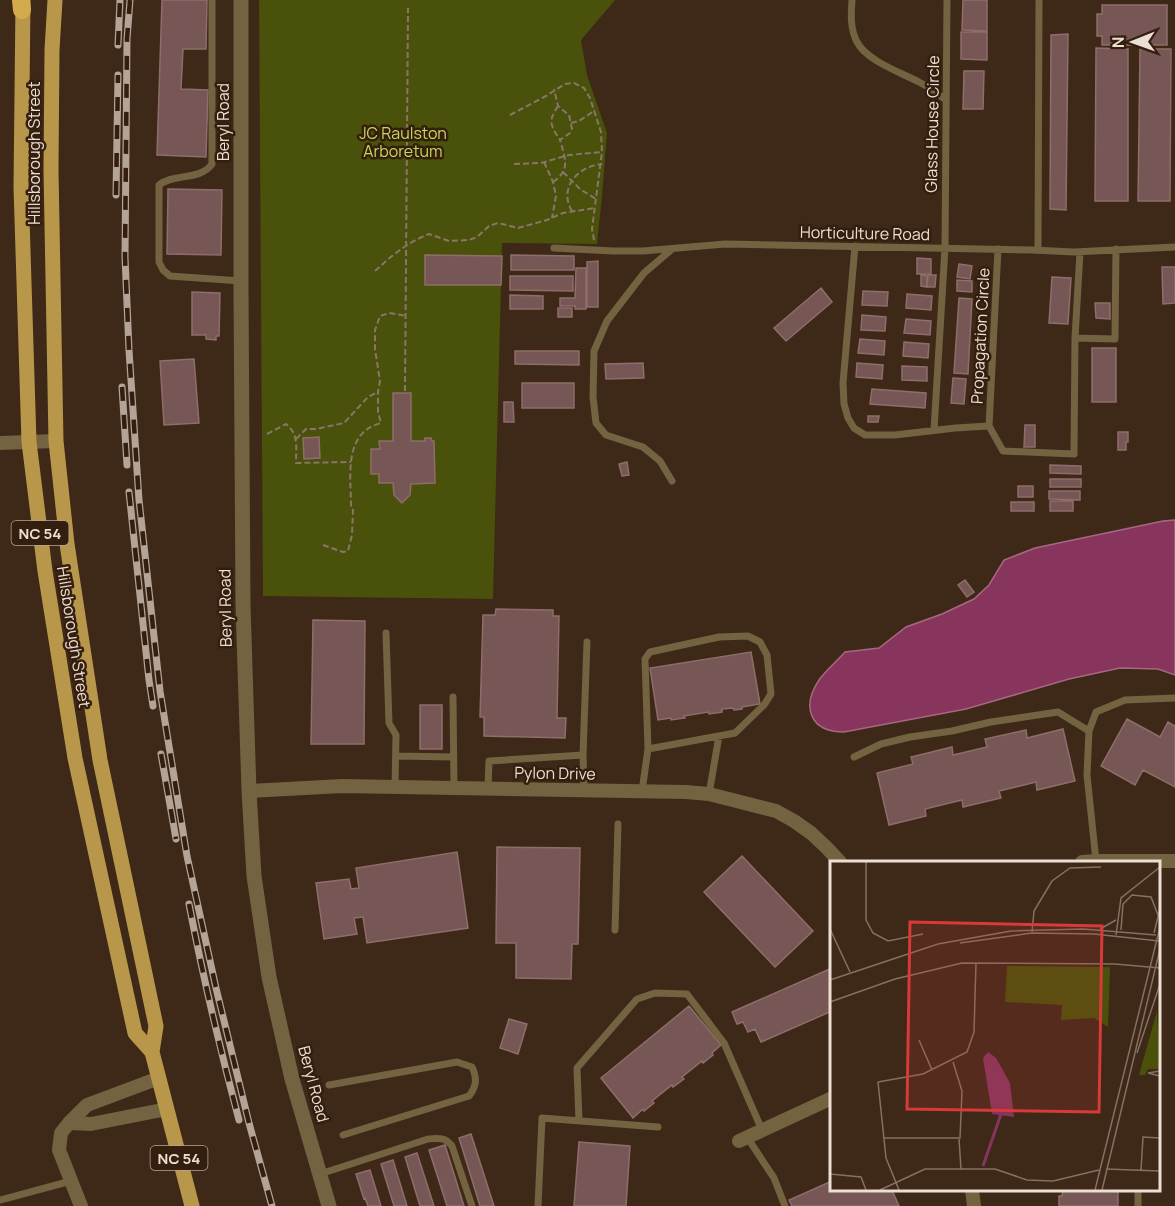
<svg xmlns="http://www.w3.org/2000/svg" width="1175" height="1206" viewBox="0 0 1175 1206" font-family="Manrope,sans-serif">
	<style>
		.green { fill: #49510a }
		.water { fill: #87355d; stroke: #a66881; stroke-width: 1.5 }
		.building { fill: #775755; stroke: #8e6d6a; stroke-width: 1.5 }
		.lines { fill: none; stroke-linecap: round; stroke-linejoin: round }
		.path { stroke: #897669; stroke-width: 2; stroke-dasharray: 6 3; stroke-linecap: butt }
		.service { stroke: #736340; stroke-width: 7 }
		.minor { stroke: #736340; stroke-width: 14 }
		.tertiary { stroke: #736340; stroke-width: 15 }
		.primary { stroke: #b9974a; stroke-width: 15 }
		.motorway { stroke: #d4ab4c; stroke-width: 18 }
		.rail-casing { stroke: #b4a397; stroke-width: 7 }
		.rail { stroke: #341e0e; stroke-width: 4.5; stroke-dasharray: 14; stroke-linecap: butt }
		.labels { text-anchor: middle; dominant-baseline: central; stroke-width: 5; stroke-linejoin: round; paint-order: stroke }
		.shield { fill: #341e0e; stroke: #b6a499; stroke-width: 1.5 }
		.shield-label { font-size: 15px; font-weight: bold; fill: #edded4 }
		.street-label { font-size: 16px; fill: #edded4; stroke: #341e0e }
		.park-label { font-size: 16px; fill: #c7d85a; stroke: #341e0e }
		.inset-river { fill: none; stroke: #87355d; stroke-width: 3 }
		.inset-road { fill: none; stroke: #847163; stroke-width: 1.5 }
		.view { fill: #d83a39; fill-opacity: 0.15; stroke: #d83a39; stroke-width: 3 }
		.inset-edge { fill: none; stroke: #edded4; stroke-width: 3 }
	</style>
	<rect width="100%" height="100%" fill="#3e2818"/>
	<path class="green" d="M259,0H615L581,40L587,75L607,133L602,196L597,244L502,243L493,599L263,596Z"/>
	<path class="water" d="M1175,520V675L1158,669L1120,668L1069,679L966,709L844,732C810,732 801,707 819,680C826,670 837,661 845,652L879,648L906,627L942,614L974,599L989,585L1004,560L1035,548L1163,521Z"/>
	<path class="building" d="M162,0H207L206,49H183L181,89L208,90L206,157L157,155Z
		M963,0H987V31L962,30Z
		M1102,5H1167V45H1102V36H1097V14H1102Z
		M961,32H987V60L961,59Z
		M1068,34L1066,210L1050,209L1051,35Z
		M1096,48L1128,49V201H1095Z
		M1140,49H1171L1170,201H1138Z
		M964,71H984L983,109H963Z
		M168,189L222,190L221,255L167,254Z
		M425,255L502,256L501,285H425Z
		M511,255L574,256V270H511Z
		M917,258L931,259V274H917Z
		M598,261V307H587V262Z
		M959,264L972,266L970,279L957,277Z
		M1162,267H1175V303L1163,304Z
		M576,268H586V309H575V306H560V298H575Z
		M921,275L927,276V287L921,286Z
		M928,275H936L935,287H927Z
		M510,276H573V291L510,290Z
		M1052,277L1071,278L1068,324L1049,323Z
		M957,280L972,281V292L957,291Z
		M821,288L832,302L786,341L774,328Z
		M863,291L888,292L887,306L862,305Z
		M192,292L220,293L219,336H216V340L206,339V335H192Z
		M907,294L932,296L931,310L906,308Z
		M510,295L543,296V309H510Z
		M959,298L972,299L968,374L954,373Z
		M1095,303H1110V319L1096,318Z
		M558,308H572V317H558Z
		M862,315L886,317L885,331L861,330Z
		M906,319L931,321L930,335L904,333Z
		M860,339L885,341L884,355L858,353Z
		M904,342L929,344L928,358L903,356Z
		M1092,348H1116V402H1092Z
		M515,351H579V365L515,364Z
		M194,359L199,423L164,425L160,361Z
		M643,363L644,378L606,379L605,364Z
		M857,363L883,365L882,379L856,377Z
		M902,366L927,367V381L902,380Z
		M953,378L966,379L964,404L951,403Z
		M522,383H574V408H522Z
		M872,389L926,393L925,408L870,404Z
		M393,393H411V441H425V438H431L432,441H434L435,483L411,484L410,495L402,503L394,495L393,483H379V474H371V449H380L379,441H393Z
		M504,402H513L514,422H504Z
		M868,416H879L878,422H868Z
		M1025,425H1035V447H1024Z
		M1118,432H1128V442H1126V450H1118Z
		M319,437L320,458L304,459L303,438Z
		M627,462L629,475L622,476L619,464Z
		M1050,465L1081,466V474L1050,473Z
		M1050,479H1081V487H1050Z
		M1018,486H1033V497H1018Z
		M1049,491H1080V500L1049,499Z
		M1050,501H1073V511H1050Z
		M1011,502H1034V511H1011Z
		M965,580L974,592L967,597L958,585Z
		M496,609L553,610V616H559L557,718H566L565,738L484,736V717H480L483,615H495Z
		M313,620L365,621L364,744H311Z
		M751,652L760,704L742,707V709L734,710L733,708L722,709V712L709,714L708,712L684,716L685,718L671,720V718L658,720L650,668Z
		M420,705H442V749H420Z
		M1127,719L1160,737L1168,722L1175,726V787L1143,770L1135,785L1101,766Z
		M1063,729L1075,781L1037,790L1036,782L999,791L1001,798L963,807L962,800L925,809L926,816L889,825L877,773L913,764L911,757L952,747L953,755L987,747L985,739L1026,730L1027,738Z
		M497,847L580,848L578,944H572L571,979L516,978V943H496Z
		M457,852L468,928L367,943L363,917L354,918L357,934L324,939L316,883L349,879L351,889L359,888L356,868Z
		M742,856L813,931L775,967L704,892Z
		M832,968V1011L761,1042L755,1029L748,1032L743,1022L737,1024L732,1012Z
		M689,1006L721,1045L712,1053L713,1055L703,1063L702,1061L682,1077L684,1079L673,1087L672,1085L652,1101L654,1103L644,1111L643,1109L633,1118L601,1078Z
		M509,1019L527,1024L518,1054L500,1048Z
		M471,1134L494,1206H480L459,1138Z
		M579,1142L630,1146L626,1206H574Z
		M445,1145L464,1206H447L429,1150Z
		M417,1153L434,1206H420L405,1157Z
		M393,1160L407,1206H394L381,1164Z
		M370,1170L381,1206H368L365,1198L364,1199L356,1174Z
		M832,1181V1190H892L899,1206H792L789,1200Z
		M1063,1190H1118V1206H1059V1196H1062Z"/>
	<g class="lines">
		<path class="path" d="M558,106C548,121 550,125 560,140
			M510,115L546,96L565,84L574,83L584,88L590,98L601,132L602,152L592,229L594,240
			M571,123L579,121L594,111
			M544,162L553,182L556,196L552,218
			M514,164L541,163L569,155L602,152
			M563,172L580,189L596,199
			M553,182C571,170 565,158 560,140L570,133L572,129L569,115L558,106L554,89
			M572,211C558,188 578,166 602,164
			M375,271C391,256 408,242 429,234L449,241L469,240L477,237L489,226L498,223L518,228L547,220L563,213L595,208
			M405,391L408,8
			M267,434L286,424C299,434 296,448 296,463L351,462
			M296,439L306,429H316L344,423L368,397L378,392
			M323,545L343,552L348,551L352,535L353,510L351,507C351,475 343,433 381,423L378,412V392L380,381L375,349V330L380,316L389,313L407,316"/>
		<path class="service" d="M212,0V164C200,181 174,173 159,185V262L163,270L170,276L241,281
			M852,0C851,14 850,29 857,42C867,61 900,72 919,82C929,87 937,93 946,100
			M855,246L843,383L844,404L848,418L854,428L865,435H895L955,428L989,426L998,249
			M554,248L613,251H643L725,244L1032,250L1074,252L1175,247
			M671,250L644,273L607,321L594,351L593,397L596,423L606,435L643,447L660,461L672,481
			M1038,250L1039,0
			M1075,338L1115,339L1116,249
			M989,426L1003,451L1074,454L1075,338L1080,252
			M934,430L945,248L947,0
			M386,633L389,723L396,735L395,787
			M453,697L454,788
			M583,755L584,790
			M396,756L453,757
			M854,757L881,744L910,737L952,731L991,722L1058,712L1089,731
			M488,788L489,761L583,755L587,642
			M642,791L648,749L645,659L650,652L719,637L748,636L760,642L767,655L771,694L764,705L735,733L648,749
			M709,794L719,736
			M1096,861L1087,775L1089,731L1096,712L1125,700L1175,698
			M615,930L618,824
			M329,1085L457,1062L472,1067C477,1078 477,1086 469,1096L343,1135
			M579,1121L577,1068L637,999L655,993L687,994L724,1043L762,1130
			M747,1137L774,1178L785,1206
			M320,1174L428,1139C439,1138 445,1137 452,1146L472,1206
			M0,1200L71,1181
			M538,1206L542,1118L658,1127
			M1138,1206V1190"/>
		<path class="minor" d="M0,443L56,441
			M249,791L342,786L686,792L709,794L776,811L794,821L811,833L826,847L840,862
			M1082,862L1096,861H1175
			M69,1123L91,1124L167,1109
			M739,1141L832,1098
			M972,1190L974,1206
			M81,1206L59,1150L61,1133L69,1123L87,1105L159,1078"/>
		<path class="tertiary" d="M241,0V290L243,605L249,791L254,876L269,977L292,1079L329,1206"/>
		<path class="primary" d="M55,0L52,50L51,170L56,441L67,544L100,760L156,1026L152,1052L192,1206
			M23,1L21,187L29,442L45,571L75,758L135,1033L152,1052"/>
		<path class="motorway" d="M21,0L22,10"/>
		<g class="rail-casing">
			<path id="rail" d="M130,0L127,39L125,257L129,350L139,500L160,691L187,856L216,988L249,1123L272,1206
				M118,45L120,0
				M116,195L118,75
				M122,387L127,465
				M129,492L149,680L153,706
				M161,754L176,839
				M189,904C203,977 220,1049 239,1120"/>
		</g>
		<use href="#rail" class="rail"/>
	</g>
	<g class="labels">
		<g class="shield">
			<rect x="11.5" y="521" width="57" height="24" rx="4.5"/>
			<rect x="150.5" y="1146" width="57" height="24" rx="4.5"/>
		</g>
		<g class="shield-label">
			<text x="40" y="533">NC 54</text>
			<text x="179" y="1158">NC 54</text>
		</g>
		<g class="street-label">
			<text transform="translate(223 122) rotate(-90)">Beryl Road</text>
			<text transform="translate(932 124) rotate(-89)">Glass House Circle</text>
			<text transform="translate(34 153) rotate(-90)">Hillsborough Street</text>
			<text transform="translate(865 233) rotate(1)">Horticulture Road</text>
			<text transform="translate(980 336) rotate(-87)">Propagation Circle</text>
			<text transform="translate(225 608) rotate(-91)">Beryl Road</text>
			<text transform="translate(74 637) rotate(81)">Hillsborough Street</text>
			<text transform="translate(555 773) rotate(1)">Pylon Drive</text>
			<text transform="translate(314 1084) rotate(75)">Beryl Road</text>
		</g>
		<g class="park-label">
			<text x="403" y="133">JC Raulston<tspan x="403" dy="18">Arboretum</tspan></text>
		</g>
	</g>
	<g transform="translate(830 861)">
		<rect width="330" height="330" fill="#3e2818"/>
		<path d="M177,105L280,106L278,166L264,157L231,159L232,144L175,141ZM327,150L330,208H318L315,214H309Z" fill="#49510a"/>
		<path d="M158,191L166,197L180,222L184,256L162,253L153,197Z" fill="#87355d"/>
		<path class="inset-river" d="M153,305L171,253"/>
		<path class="inset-road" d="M36,1V59L43,72L58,80L93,73M0,68L20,111M270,68L286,59M291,69L293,43L302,34L321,36L328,54M202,71L204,50L222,20L240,7L271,6M324,72L330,48M286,74L291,37L330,6M130,82L202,72L264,73L329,80M0,119L108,83L181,70L253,68L326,74M0,141L65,118L132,102L285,103L330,107M89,179L102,209M307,192L330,123M330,210L318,212L330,215M48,221L93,213L137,191L144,171L146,102M48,221L56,297L69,329M54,277H130L132,230L123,201M129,278L131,308M276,308L330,310M311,309L313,276L330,277M0,313L31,316L36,329M50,329L95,308H165L197,319L223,320L269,309M265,329L330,66M272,329L330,88"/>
		<path class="view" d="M80,61L272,65L269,251L77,248Z"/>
		<rect width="330" height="330" class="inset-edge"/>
	</g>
	<g transform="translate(1133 42) rotate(269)" stroke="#341e0e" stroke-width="4.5" paint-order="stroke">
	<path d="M0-4.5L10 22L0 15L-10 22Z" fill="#edded4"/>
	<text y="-9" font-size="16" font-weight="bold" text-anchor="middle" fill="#edded4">N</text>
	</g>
</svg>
